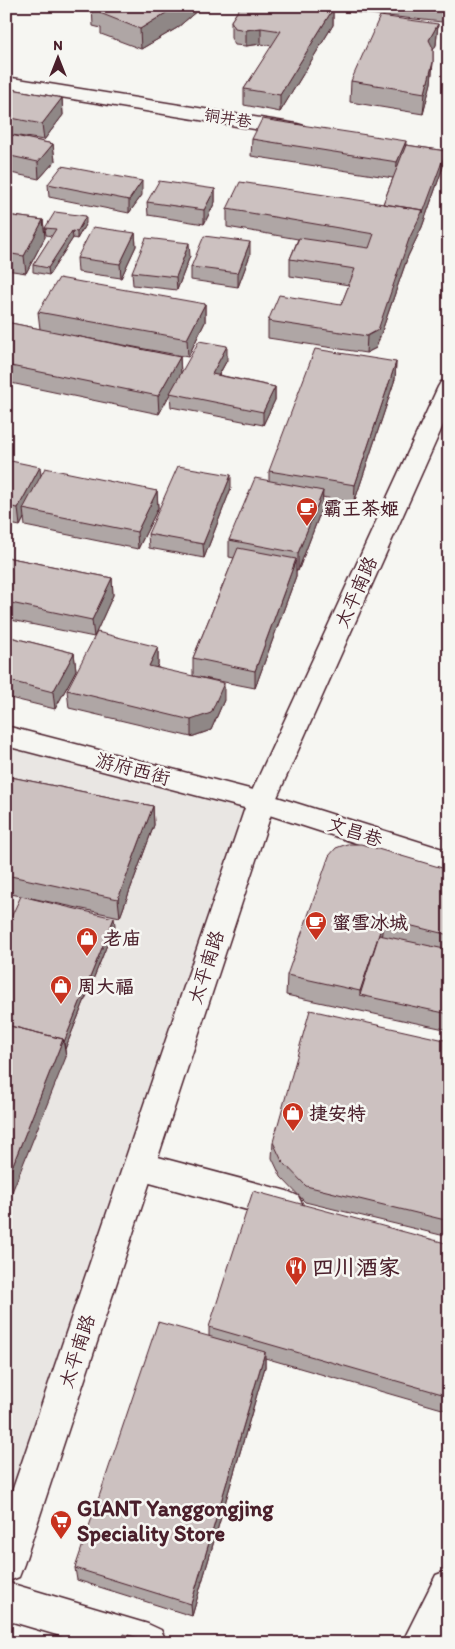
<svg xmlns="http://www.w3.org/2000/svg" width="455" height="1649" viewBox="0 0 455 1649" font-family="Itim,'LXGW WenKai TC',sans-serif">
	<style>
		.built { fill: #e9e6e3 }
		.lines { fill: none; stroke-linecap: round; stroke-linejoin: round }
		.minor-casing { stroke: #4a1f2b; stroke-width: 3 }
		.secondary-casing { stroke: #4a1f2b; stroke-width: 3 }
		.minor { fill: #f6f6f2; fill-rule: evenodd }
		.secondary { fill: #f6f6f2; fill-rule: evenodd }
		.wall { fill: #afa6a5; stroke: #4a1f2b }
		.shaded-wall { fill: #8f8786; stroke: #4a1f2b }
		.building { fill: #ccc1c0; stroke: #4a1f2b }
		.labels { text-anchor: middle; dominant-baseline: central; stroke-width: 5; stroke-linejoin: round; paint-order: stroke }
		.far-street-label { font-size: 16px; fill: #4a1f2b; stroke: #f6f6f2 }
		.poi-label { font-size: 19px; font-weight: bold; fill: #4a1f2b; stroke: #f6f6f2; text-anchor: start }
		.street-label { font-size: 19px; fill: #4a1f2b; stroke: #f6f6f2 }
		.near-poi-label { font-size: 22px; font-weight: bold; fill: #4a1f2b; stroke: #f6f6f2; text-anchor: start }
	</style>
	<rect width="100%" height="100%" fill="#f6f6f2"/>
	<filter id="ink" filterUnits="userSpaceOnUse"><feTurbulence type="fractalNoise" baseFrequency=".02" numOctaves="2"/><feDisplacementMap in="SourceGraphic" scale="10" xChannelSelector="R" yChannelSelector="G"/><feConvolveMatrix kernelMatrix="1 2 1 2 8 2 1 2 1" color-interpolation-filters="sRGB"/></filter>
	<g filter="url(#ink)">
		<path class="built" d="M6,736L261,802L6,1564Z"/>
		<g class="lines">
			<g class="minor-casing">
				<path id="minor" d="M6,77L297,124L304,126L306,130L304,134L297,136L6,88Z
					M6,726L261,792L449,851V873L260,812L6,746Z
					M139,1152L287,1191L298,1196L303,1206L298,1216L287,1221L139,1180L128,1176L123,1166L128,1156Z
					M449,1570V1630L442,1643H402L436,1575Z
					M6,1582L148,1624L161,1630L167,1643H84L6,1620Z"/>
			</g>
			<g class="secondary-casing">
				<path id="secondary" d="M449,380V412L275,802L24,1564L19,1577L6,1582V1509L247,802L438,387L441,382Z"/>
			</g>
			<use href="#minor" class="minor"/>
			<use href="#secondary" class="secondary"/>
		</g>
		<path class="wall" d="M92,6H200L199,9L177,28L141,49L101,34V28L93,26Z
			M241,6H444L442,22L333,10V25L280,112L244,105V89L272,46L261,44L246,46L235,45L231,38V21Z
			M438,24L436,45L433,50V62L431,83L423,114L350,102L351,81Z
			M6,88L62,98L63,115L44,140L6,134Z
			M6,134L53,144L55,161L39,179L6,172Z
			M252,139L406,145L446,151L444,164L422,227L408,256L376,348L366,353L268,338V321L341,305L349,285L290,276V259L298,239L227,227V209L383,204L393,178L251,156Z
			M48,184L142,195L129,213L49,197Z
			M215,189V202L204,224L148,215L147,202Z
			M6,215L43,220L45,237L26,273L6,270Z
			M86,223L77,239L73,238L49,275L33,272V265L52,236L46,235L45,228Z
			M135,233L136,246L121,278L78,272L77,258Z
			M250,255L238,287L191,280V267Z
			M190,256L177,290L133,285L132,272Z
			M205,304V322L188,357L75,336L180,357L181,374L227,360L219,375L275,387V400L263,425L171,407L170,393L178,379L159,414L6,382V322L40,329L38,312Z
			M396,362L395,379L354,503L322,497V508L298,571L296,570V576L255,688L193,676V658L234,558L229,557V540L269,481V471Z
			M6,460L41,476L157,491L158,508L138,549L25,526L24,518L20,526L10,524L11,533L6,541Z
			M231,488L204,558L149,548L148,534Z
			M6,557L112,578L113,595L94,637L6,619Z
			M6,636L74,653L76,670L55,709L6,697Z
			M158,647V664L157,667L224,700L211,730L191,737L69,708L67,690Z
			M6,776L153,806L154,825L120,917L31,898L115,925L65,1049L66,1057L21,896L6,893Z
			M449,870V1030L286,995L287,975Z
			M449,1041V1237L305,1202L281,1177L272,1158L273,1142Z
			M449,1244V1411L265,1358V1367L192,1616L77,1580L75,1568L209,1337V1327Z"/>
		<path class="shaded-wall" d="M177,6H200L199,9L177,28L141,49L140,29Z
			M333,9V25L280,112V95Z
			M438,24L436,45L427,61L429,40Z
			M261,28V44L246,46V30Z
			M433,62L431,83L423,114L425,93Z
			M62,98L63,115L44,140L42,124Z
			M406,141L405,158L396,179L397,162Z
			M53,144L55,161L39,179L38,162Z
			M446,151L444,164L422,227L408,256L376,348L366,353L367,336L409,239Z
			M142,181V195L129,213V200Z
			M215,189V202L204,224V210Z
			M86,216V223L77,239V232Z
			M43,220L45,237L26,273L24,256Z
			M72,231L73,238L49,275L48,268Z
			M135,233L136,246L121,278L120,264Z
			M250,242V255L238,287V273Z
			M189,243L190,256L177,290L176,277Z
			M205,304V322L188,357L187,339Z
			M227,346V360L212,387V374Z
			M180,357L181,374L159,414L158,396Z
			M396,362L395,379L354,503L355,485Z
			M275,387V400L263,425V412Z
			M40,467L42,484L23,509L24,518L20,526L18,508Z
			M231,475V488L204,558L203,544Z
			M157,491L158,508L138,549L137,532Z
			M323,491L322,508L298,571V553Z
			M9,516L11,533L6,541V520Z
			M296,559V576L255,688V671Z
			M112,578L113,595L94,637L92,620Z
			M158,647V664L150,683L149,666Z
			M74,653L76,670L55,709L53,692Z
			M224,683V700L211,730L191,737V720Z
			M153,806L154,825L120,917L118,899Z
			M114,918L115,925L65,1049L64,1042Z
			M384,919L381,939L360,995V991Z
			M63,1039L66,1057L6,1207V1182Z
			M265,1352V1367L192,1616L191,1604Z"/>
		<path class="building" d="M95,6H177L140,29L100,13L104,8Z
			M241,6H318L333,9L280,95L244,89L281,31L261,28L246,30L235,28L231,21Z
			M380,16L438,24L429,40L433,48V62L425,93L351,81Z
			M6,88L62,98L42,124L6,117Z
			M262,119L406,141L397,162L252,139Z
			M6,134L53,144L38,162L6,155Z
			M406,145L446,151L423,213V210L383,204Z
			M62,166L142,181L129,200L48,184Z
			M159,181L215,189L204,210L147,202Z
			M240,182L423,210L409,239L378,330L367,336L268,321L279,295L341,305L355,269L290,259L299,238L369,248L374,234L227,209Z
			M55,212L86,216L77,232L72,231L48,268L33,265L56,229L45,228Z
			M6,215L43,220L24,256L6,253Z
			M93,227L135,233L120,264L77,258Z
			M204,236L250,242L238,273L191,267Z
			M146,238L189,243L176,277L132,272Z
			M59,278L205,304L187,339L38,312Z
			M6,322L180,357L158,396L6,365Z
			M199,341L227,346L212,374L275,387L263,412L170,393Z
			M315,349L396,362L355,485L269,471Z
			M6,460L40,467L18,508L6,506Z
			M178,466L231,475L203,544L148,534Z
			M45,468L157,491L137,532L23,509Z
			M255,478L323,491L298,553L229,540Z
			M238,548L296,559L255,671L193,658Z
			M6,557L112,578L92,620L6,602Z
			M97,632L158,647L149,666L224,683L211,713L191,720L67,690Z
			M6,636L74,653L53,692L6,680Z
			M6,776L153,806L118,899L6,875Z
			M347,844H361L449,870V935L384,919L360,991L287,975L329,856L336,848Z
			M21,896L114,918L64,1042L63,1039L6,1025V928Z
			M379,935L449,950V1014L360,995Z
			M310,1010L449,1041V1221L306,1186L282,1161L273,1142Z
			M6,1025L63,1039L6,1182Z
			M253,1191L449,1244V1396L209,1327Z
			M158,1322L265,1352L191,1604L75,1568Z
			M124,1634L158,1643H122Z"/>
	</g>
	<defs>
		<g id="cafe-pin" transform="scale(1.125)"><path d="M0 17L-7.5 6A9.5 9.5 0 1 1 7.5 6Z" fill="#c8321e" stroke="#f6f6f2"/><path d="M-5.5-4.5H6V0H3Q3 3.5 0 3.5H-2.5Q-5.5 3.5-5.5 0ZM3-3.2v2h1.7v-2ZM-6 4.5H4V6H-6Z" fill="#fff"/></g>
		<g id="shop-pin" transform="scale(1.125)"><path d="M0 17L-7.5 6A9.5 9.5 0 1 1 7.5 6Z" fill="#c8321e" stroke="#f6f6f2"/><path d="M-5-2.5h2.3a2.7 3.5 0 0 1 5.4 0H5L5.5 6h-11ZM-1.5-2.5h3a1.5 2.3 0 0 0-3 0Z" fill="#fff"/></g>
		<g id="restaurant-pin" transform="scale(1.125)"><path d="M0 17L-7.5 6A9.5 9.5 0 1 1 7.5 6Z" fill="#c8321e" stroke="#f6f6f2"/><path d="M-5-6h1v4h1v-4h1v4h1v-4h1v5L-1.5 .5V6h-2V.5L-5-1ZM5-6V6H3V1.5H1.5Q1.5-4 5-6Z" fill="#fff"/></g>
		<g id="supermarket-pin" transform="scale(1.125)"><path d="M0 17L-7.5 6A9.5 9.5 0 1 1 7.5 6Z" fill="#c8321e" stroke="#f6f6f2"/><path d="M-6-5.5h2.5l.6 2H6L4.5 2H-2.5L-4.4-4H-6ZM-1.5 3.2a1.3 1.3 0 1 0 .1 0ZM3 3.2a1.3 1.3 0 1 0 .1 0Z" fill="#fff"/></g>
	</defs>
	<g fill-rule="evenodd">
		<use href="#cafe-pin" x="307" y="508"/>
		<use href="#cafe-pin" x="316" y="922"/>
		<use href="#shop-pin" x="87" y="938"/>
		<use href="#shop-pin" x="61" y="986"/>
		<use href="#shop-pin" x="293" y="1113"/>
		<use href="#restaurant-pin" x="296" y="1267"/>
		<use href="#supermarket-pin" x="61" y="1521"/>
	</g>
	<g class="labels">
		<g class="far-street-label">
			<text transform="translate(228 118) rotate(9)">铜井巷</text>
		</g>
		<g class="poi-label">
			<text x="323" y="508">霸王茶姬</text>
			<text x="332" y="922">蜜雪冰城</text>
			<text x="103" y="938">老庙</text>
			<text x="77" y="986">周大福</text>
			<text x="309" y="1113">捷安特</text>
		</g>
		<g class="street-label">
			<text transform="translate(356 592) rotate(-66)">太平南路</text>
			<text transform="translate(133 769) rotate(15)">游府西街</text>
			<text transform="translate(355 832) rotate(18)">文昌巷</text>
			<text transform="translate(206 967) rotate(-72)">太平南路</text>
			<text transform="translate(77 1351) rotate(-72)">太平南路</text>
		</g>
		<g class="near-poi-label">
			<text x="312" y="1267">四川酒家</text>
			<text x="77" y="1508">GIANT Yanggongjing<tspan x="77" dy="25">Speciality Store</tspan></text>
		</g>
	</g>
	<rect width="455" height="1649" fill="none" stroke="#f6f6f2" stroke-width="25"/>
	<rect x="12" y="12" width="430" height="1624" fill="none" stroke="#4a1f2b" stroke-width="2" filter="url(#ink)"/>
	<g transform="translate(58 58)" stroke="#f6f6f2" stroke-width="4" paint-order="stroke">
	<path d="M0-4L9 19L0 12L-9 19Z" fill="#4a1f2b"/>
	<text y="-8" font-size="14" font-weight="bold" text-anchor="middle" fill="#4a1f2b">N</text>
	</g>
</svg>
